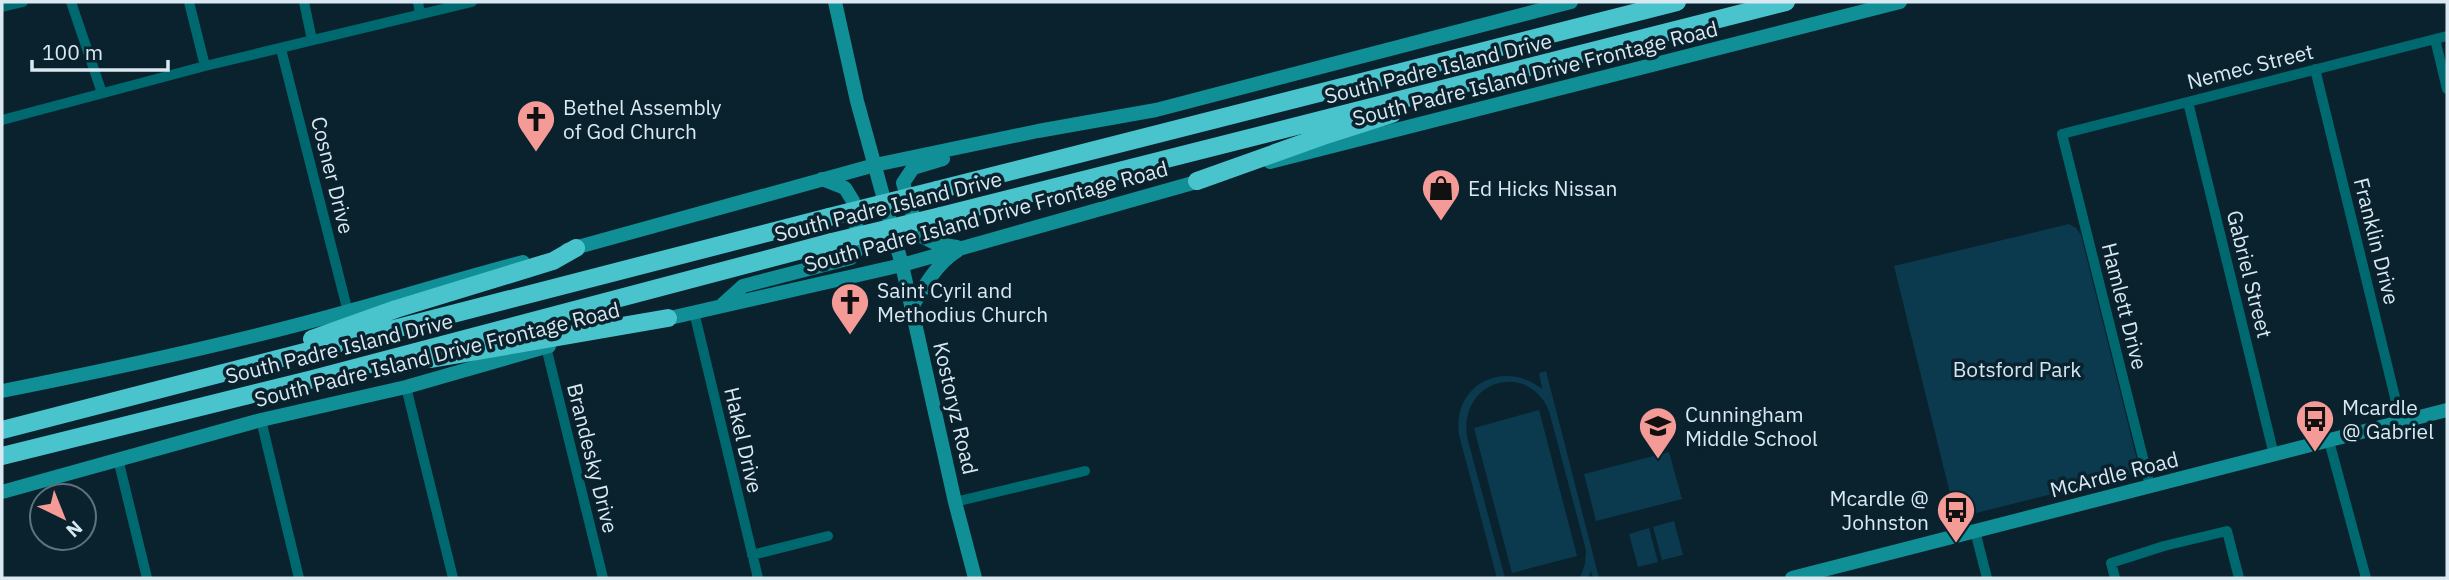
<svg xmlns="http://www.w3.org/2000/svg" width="2449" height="580" viewBox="0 0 2449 580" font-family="'IBM Plex Sans',sans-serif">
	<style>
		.green { fill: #0b3a4e }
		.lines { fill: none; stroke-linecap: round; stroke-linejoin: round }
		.street { stroke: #00696f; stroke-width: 10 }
		.secondary { stroke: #118f96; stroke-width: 14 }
		.highway { stroke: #49c4cd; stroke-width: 18 }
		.highway-bridge { stroke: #49c4cd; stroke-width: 18 }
		.labels { text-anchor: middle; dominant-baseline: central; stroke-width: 7; stroke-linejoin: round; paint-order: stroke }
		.street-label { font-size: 21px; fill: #dae9f1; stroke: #09222e }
		.poi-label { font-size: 21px; fill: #dae9f1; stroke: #09222e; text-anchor: start }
		.park-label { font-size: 21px; fill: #cfe6f2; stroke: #09222e }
	</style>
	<rect width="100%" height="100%" fill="#09222e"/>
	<path class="green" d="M2069,224L2076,228L2081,235L2140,472L1956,518L1894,266Z
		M1546,371L1599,578H1593L1591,571L1588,578H1580L1585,564L1586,550L1549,411C1529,361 1459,379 1467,437L1505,578H1497L1459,435C1452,384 1504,359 1542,389L1539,373Z
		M1539,410L1577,556L1512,573L1474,428Z
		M1669,452L1682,499L1596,521L1584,474Z
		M1674,521L1683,555L1662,560L1653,527Z
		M1649,528L1658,562L1638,567L1629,534Z"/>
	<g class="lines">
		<path class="street" d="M71,2L102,93
			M189,2L205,66
			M304,2L312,40
			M418,2L420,14
			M2,7L23,2
			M2435,39L2447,89
			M281,49L348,312
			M2315,69L2401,422
			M2188,102L2274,455
			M2,120L205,66L472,2
			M694,312L758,578
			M546,347L603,578
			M406,387L453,578
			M261,420L299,578
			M2329,441L2366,578
			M118,459L147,578
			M2150,486L2062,134L2447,36
			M955,502L1085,471
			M1975,531L1987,578
			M752,555L828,536
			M2115,578L2111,563L2164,546L2227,531L2239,578"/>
		<path class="secondary" d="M835,2L857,101L902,265L955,502L975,578
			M943,159L913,168L903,183L919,235L937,244L957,247
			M1270,162L1900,2
			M567,250L875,165L1038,131L1156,110L1571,2
			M723,304L743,286L851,258L859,248L853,201L845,188L822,179
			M912,307C923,288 937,263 957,251
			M661,320L902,265L1207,179
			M2,391C118,368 235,343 349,311C407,295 465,277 523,262
			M2,492L261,420L406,387L549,346
			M1792,578L2447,410"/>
		<path class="highway" d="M1197,181L1323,136L1392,114
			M937,190L1677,2
			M941,216L1786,2
			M312,339L396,309L553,261L576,248
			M431,359L668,318
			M2,430L829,217
			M2,456L313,379L832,242"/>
		<path class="highway-bridge" d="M829,217L937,190
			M832,242L941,216"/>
	</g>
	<defs>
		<g id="church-pin" transform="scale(2.0125)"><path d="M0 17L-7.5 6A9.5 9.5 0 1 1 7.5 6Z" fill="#f59b97" stroke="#09222e"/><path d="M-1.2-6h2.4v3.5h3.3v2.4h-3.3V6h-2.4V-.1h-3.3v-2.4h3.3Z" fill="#111"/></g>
		<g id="shop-pin" transform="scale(2.0125)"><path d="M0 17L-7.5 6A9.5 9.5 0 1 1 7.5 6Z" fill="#f59b97" stroke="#09222e"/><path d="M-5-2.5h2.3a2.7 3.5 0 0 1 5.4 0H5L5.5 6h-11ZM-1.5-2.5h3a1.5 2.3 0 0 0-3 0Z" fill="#111"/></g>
		<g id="bus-pin" transform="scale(2.0125)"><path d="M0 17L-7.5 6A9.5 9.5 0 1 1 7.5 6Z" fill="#f59b97" stroke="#09222e"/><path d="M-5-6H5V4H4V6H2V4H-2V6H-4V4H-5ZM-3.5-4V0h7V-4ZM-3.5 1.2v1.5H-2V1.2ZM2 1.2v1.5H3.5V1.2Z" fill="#111"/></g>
		<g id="school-pin" transform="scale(2.0125)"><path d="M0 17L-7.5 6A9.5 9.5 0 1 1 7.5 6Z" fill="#f59b97" stroke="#09222e"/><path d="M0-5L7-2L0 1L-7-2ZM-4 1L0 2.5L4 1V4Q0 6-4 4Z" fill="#111"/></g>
	</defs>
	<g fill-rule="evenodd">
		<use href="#church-pin" x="536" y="119"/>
		<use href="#shop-pin" x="1441" y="188"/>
		<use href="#church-pin" x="850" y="302"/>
		<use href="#bus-pin" x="2315" y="419"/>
		<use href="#school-pin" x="1658" y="426"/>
		<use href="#bus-pin" x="1956" y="510"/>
	</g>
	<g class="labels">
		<g class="street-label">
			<text transform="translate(2250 66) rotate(-14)">Nemec Street</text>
			<text transform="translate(1438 68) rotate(-14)">South Padre Island Drive</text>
			<text transform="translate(1535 73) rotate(-14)">South Padre Island Drive Frontage Road</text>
			<text transform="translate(333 175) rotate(76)">Cosner Drive</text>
			<text transform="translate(888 206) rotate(-14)">South Padre Island Drive</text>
			<text transform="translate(986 216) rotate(-15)">South Padre Island Drive Frontage Road</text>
			<text transform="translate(2377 241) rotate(76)">Franklin Drive</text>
			<text transform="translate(2250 274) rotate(76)">Gabriel Street</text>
			<text transform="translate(2125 306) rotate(76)">Hamlett Drive</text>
			<text transform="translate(339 348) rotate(-14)">South Padre Island Drive</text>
			<text transform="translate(437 354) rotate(-14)">South Padre Island Drive Frontage Road</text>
			<text transform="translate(956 408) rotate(77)">Kostoryz Road</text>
			<text transform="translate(744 440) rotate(77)">Hakel Drive</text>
			<text transform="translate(593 458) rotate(76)">Brandesky Drive</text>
			<text transform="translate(2114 474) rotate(-14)">McArdle Road</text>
		</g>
		<g class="poi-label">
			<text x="563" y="107">Bethel Assembly<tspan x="563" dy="24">of God Church</tspan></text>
			<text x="1468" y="188">Ed Hicks Nissan</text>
			<text x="877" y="290">Saint Cyril and<tspan x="877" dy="24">Methodius Church</tspan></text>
			<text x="2342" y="407">Mcardle<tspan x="2342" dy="24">@ Gabriel</tspan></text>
			<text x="1685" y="414">Cunningham<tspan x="1685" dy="24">Middle School</tspan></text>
			<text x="1929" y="498" text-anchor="end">Mcardle @<tspan x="1929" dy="24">Johnston</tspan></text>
		</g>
		<g class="park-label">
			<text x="2017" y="369">Botsford Park</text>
		</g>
	</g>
	<rect width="2449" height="580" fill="none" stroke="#dae9f1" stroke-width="7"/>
	<g transform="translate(63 517) rotate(137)"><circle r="33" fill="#09222e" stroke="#5d727c" stroke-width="2"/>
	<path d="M0-5L12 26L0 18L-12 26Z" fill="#f59b97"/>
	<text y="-10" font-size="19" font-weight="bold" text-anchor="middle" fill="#dae9f1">N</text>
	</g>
	<path d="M32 60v10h136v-10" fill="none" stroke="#dae9f1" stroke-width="3.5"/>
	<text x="42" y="60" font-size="21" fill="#dae9f1" stroke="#09222e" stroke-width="5" paint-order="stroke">100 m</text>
</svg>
